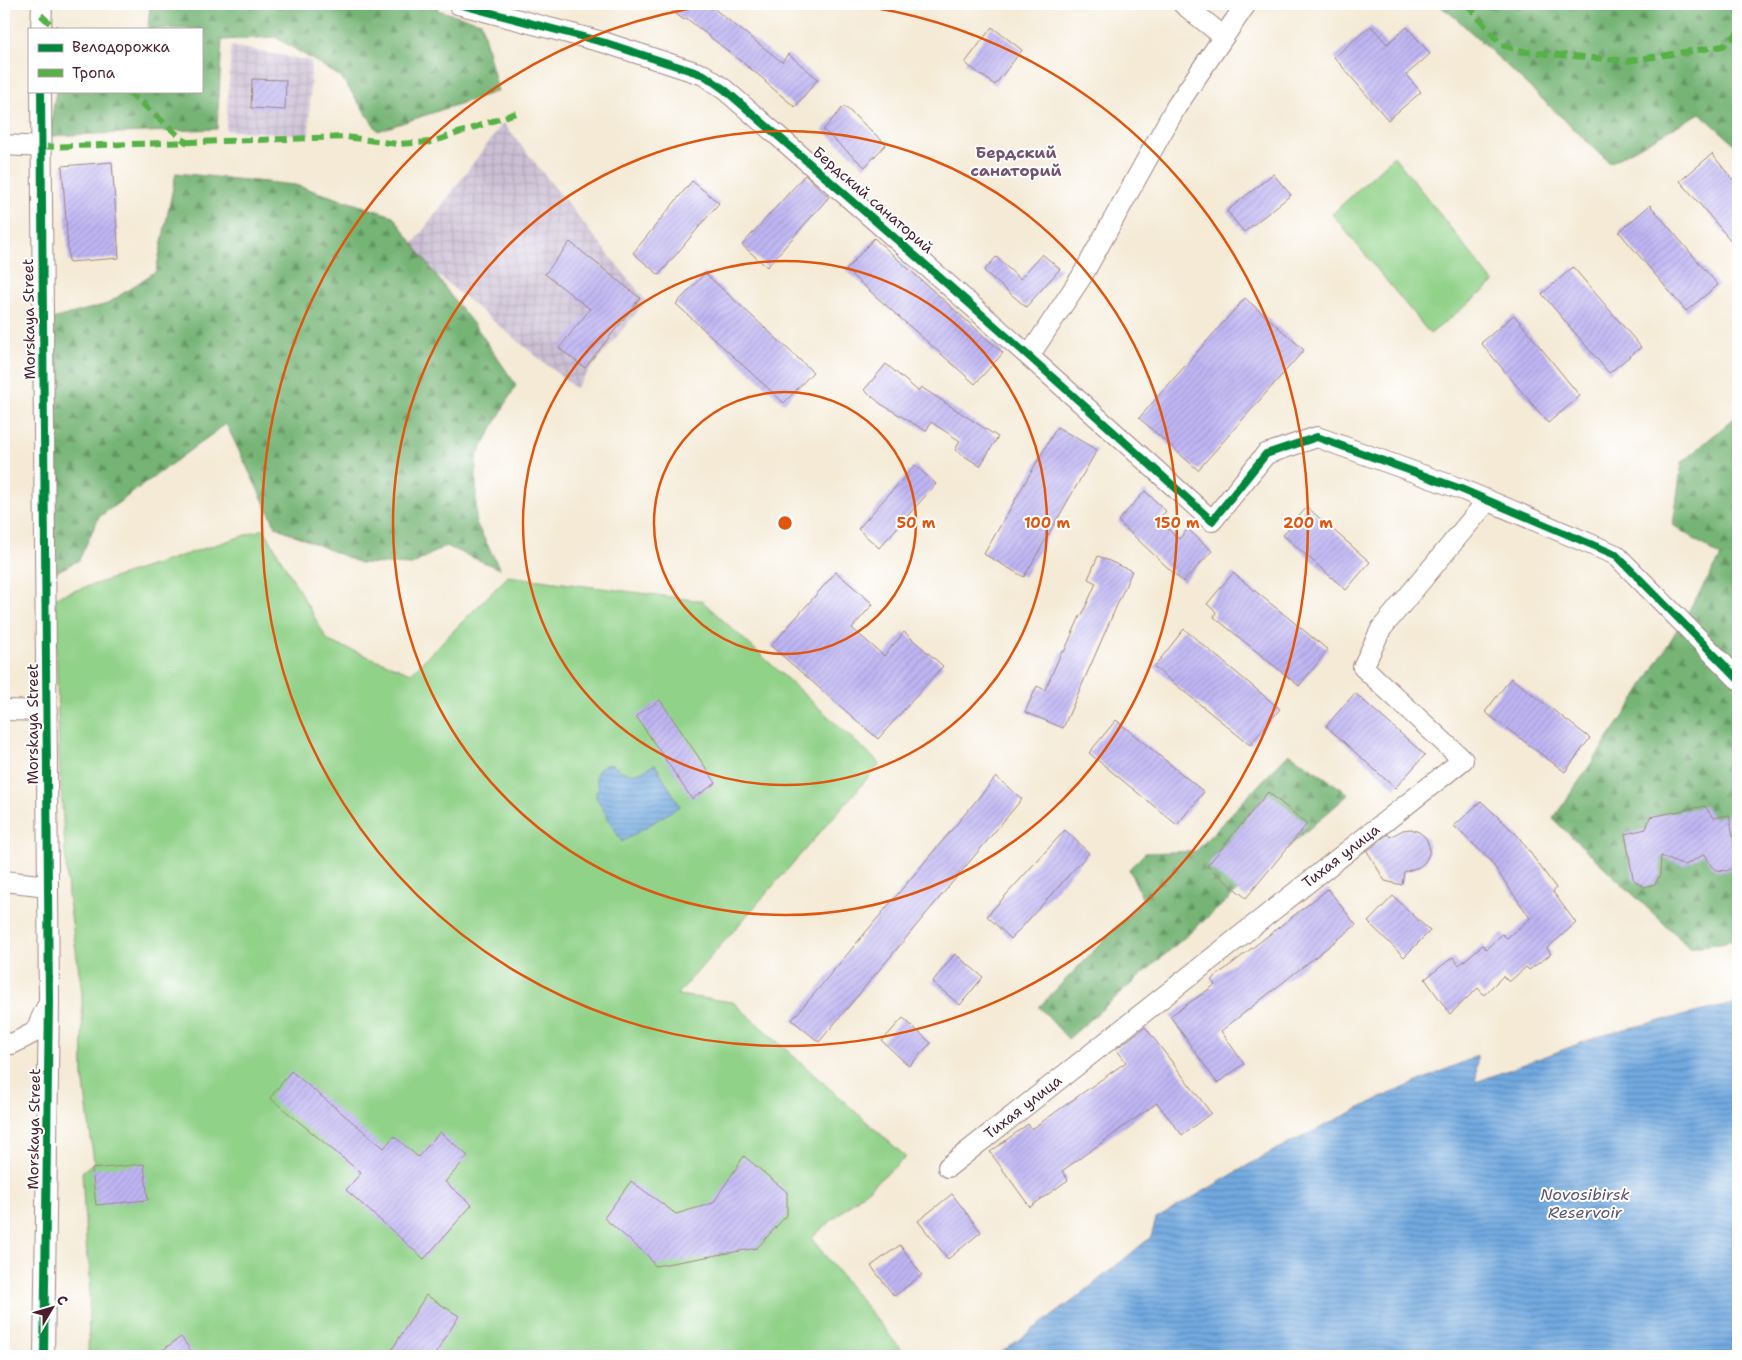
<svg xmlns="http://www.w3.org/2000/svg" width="1742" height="1360" viewBox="0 0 1742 1360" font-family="'Shantell Sans',sans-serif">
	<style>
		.industrial { fill: url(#industrial-grid) }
		.forest { fill: url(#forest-firs); stroke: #5f6a50 }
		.park { fill: #91d289; stroke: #6e785a }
		.water { fill: url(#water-rules); stroke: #5e6486 }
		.building { fill: url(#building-hatch) }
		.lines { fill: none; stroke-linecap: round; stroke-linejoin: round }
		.minor-casing { stroke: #9f8480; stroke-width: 22 }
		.minor { stroke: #fff; stroke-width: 20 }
		.quiet { stroke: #57b146; stroke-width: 6; stroke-dasharray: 12 6; stroke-linecap: butt }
		.cycleway-casing { stroke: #fff; stroke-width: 11 }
		.cycleway { stroke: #00873e; stroke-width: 8 }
		.ring { fill: none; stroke: #e0560e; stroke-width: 2.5 }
		.labels { text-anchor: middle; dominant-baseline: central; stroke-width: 4; stroke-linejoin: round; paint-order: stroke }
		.street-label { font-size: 15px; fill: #4a1f2b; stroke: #fff }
		.neighbourhood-label { font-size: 16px; font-weight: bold; fill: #735471; stroke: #fff }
		.water-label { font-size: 16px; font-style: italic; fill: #5a5673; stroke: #fff }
		.centre { fill: #e0560e; stroke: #fff; stroke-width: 2.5 }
		.ring-label { font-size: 15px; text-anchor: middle; font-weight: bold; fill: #e0560e; stroke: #fff; stroke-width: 4; stroke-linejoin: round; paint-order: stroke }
	</style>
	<defs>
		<pattern id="industrial-grid" width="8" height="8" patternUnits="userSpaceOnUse" patternTransform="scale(1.25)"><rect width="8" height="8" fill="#cbbfd4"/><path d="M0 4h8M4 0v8" fill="none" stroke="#b0a4b6"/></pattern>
		<pattern id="forest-firs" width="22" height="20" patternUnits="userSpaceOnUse" patternTransform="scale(1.25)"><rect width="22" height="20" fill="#74b475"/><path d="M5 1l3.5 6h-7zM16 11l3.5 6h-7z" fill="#619260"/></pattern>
		<pattern id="water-rules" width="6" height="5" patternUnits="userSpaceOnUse" patternTransform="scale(1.25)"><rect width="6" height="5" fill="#71a9e0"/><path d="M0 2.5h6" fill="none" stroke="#5f89b6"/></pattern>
		<pattern id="building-hatch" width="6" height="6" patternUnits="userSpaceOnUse" patternTransform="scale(1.25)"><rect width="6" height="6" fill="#beb5f3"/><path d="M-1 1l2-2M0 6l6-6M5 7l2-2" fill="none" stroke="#a59bd0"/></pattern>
	</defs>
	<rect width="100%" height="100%" fill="#fff"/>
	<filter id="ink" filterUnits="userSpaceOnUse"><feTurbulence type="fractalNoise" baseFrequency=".02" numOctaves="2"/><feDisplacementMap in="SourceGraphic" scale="10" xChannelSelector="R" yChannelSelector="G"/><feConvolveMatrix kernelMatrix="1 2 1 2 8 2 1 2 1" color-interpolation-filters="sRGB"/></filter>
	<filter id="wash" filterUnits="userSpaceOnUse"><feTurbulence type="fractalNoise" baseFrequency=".0096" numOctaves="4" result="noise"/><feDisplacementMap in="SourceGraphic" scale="20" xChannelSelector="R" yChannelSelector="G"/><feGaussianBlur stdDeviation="1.12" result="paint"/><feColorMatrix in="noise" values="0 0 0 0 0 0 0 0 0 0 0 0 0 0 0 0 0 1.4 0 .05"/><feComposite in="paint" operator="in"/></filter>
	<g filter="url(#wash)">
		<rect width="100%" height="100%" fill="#f4ead6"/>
		<path class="industrial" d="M231,46L311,61L309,135L226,130Z
			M503,123L646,301L575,388L408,251Z"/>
		<path class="forest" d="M150,4H440L437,10L481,22L498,91L378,131L341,77L275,37L222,40L217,129L49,136L56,91H201V29H148Z
			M1438,4H1738V147L1700,113L1610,163L1457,19Z
			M176,173L295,185L393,216L451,296L479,331L516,385L476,458V523L500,569L445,546L412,565L360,563L276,527L226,424L99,517L79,560L54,573L52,319L107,304L156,271Z
			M1738,415V940L1690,948L1553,819L1632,704L1721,557L1673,525L1682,462Z
			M1289,753L1349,794L1068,1039L1039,1007L1143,900L1129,869L1145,853L1196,851Z"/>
		<path class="park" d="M1394,156L1494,283L1430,334L1332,214Z
			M264,529L328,641L411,673L508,576L702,601L880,764L677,995L733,1002L906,1157L811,1238L906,1356H88L90,1267L87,1257L82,1172L94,1162L83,1076L82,992L68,895L59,759L55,597Z"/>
		<path class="water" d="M610,764C616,765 618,770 624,772C635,776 646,770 655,764L680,806L622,842L596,797V792L599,787C593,776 597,766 610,764Z
			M1738,1003V1356H996L1074,1300L1151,1237L1156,1219L1262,1157L1378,1099L1477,1056L1476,1082L1608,1033Z"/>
		<g id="blocks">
			<path class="building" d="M663,4H708L782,62L788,54L818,79L795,107L765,82L766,81L686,18L684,20Z
				M1371,26L1387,44L1407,27L1430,54L1406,75L1421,92L1388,120L1334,57Z
				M992,27L1022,50L995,85L965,63Z
				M252,79L286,80L285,110L251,108Z
				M844,106L886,144L865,167L823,130Z
				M1712,154L1738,186V249L1680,181Z
				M112,162L119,258L69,262L62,166Z
				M1273,174L1291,195L1244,232L1227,211Z
				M805,175L829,197L767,267L742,245Z
				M692,181L719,203L659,275L633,253Z
				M1650,205L1718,285L1686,311L1619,232Z
				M874,238L1003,353L975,384L846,270Z
				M570,242L640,298L585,368L559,348L590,309L545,274Z
				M1042,254L1060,269L1026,307L984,271L996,257L1020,279Z
				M1573,267L1641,347L1609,373L1542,294Z
				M705,273L813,372L784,403L676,304Z
				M1245,298L1304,350L1198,470L1139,418Z
				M1514,315L1580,396L1548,423L1481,343Z
				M886,364L918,391L921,387L998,437L980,466L955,450L960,441L931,422L926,431L881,404L864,390Z
				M1057,427L1097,450L1024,577L984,554Z
				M915,465L936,484L879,548L858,529Z
				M1145,491L1166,511L1158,520L1179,539L1188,529L1212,551L1183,582L1118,521Z
				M1307,507L1370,562L1346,590L1283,535Z
				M1098,556L1132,571L1063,728L1025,712L1037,686L1045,690L1062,651L1064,652L1081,614L1082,615L1096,583L1088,579Z
				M836,572L873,604L852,628L884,656L904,632L943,666L878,739L771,646Z
				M1233,573L1328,650L1299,686L1214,617L1216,612L1207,604Z
				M1184,629L1280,709L1250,745L1154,667Z
				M1511,678L1590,738L1565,772L1485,712Z
				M1355,693L1425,755L1395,788L1326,726Z
				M660,700L716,783L692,799L636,716Z
				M1116,720L1204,792L1177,825L1089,753Z
				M996,777L1022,799L819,1042L792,1020Z
				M1268,792L1307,824L1246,898L1207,866Z
				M1481,801L1518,836L1556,888L1553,892L1576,923L1547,948L1551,954L1529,970L1526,967L1509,982L1503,976L1484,995L1478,988L1450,1014L1425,979L1453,957L1459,965L1483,945L1486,949L1502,934L1507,938L1530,918L1489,859L1454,826Z
				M1705,806L1713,818L1729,815L1737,857L1735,866L1727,871L1716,870L1711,866L1705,854L1685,865L1679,864L1661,856L1660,875L1655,884L1645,887L1636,882L1633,878L1625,834L1646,829L1650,817Z
				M1411,829L1419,832L1426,838L1429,846V854L1425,862L1419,867L1404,872L1402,885L1385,881L1367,851L1388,834L1390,837L1403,830Z
				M1065,830L1089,853L1011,939L987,916Z
				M1328,889L1356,925L1221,1031L1244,1064L1217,1083L1170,1016L1215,985L1211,980Z
				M1393,896L1430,931L1404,957L1368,922Z
				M955,954L983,977L960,1005L932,982Z
				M903,1018L931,1043L909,1066L882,1041Z
				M1145,1027L1211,1113L1182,1135L1157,1103L1062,1171L1068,1180L1030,1207L990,1152L1028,1124L1032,1129L1126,1062L1116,1049Z
				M291,1071L384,1148L394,1136L418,1157L440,1132L468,1156L445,1182L472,1205L424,1259L346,1190L361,1173L270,1098Z
				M744,1156L787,1192V1215L757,1248L655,1266L648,1256L604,1218L631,1181L676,1214L713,1203Z
				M144,1164L148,1200L96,1205L92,1169Z
				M952,1194L981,1232L948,1259L918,1221Z
				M900,1245L922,1275L894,1296L871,1266Z
				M426,1295L459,1316L434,1356H388Z
				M181,1337L195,1356H154Z"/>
		</g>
	</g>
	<g filter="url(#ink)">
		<use href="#blocks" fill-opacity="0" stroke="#9f8480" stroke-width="1"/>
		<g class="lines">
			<g class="minor-casing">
				<path id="minor" d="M458,4L606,43L704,75L725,90C889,232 1052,375 1212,521L1266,454L1317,437L1461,489L1616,555L1738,679
					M1183,4L1223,36
					M41,29L42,4
					M41,91L49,1002L44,1356
					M4,145L42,147
					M1029,356L1082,276L1176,107L1246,4
					M4,710L47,711
					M4,881L48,886
					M4,1043L12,1044L35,1032L46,1008
					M948,1167L1463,760L1363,667L1381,629L1488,500"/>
			</g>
			<use href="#minor" class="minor"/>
			<path class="quiet" d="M1467,4L1501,45L1527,52L1628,61L1723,46L1738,33
				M41,15L56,29
				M128,91L187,143
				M42,147L346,137L397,144L432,142L516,113"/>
			<g class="cycleway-casing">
				<path id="cycleway" d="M458,4L606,43L704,75L725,90C889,232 1052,375 1212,521L1266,454L1317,437L1461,489L1616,555L1738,679
					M41,91L49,1002L44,1356"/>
			</g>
			<use href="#cycleway" class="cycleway"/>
		</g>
	</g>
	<g class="ring">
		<circle cx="785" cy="523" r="131"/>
		<circle cx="785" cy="523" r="262"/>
		<circle cx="785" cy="523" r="392"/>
		<path d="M849 4A523 523 0 1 1 721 4"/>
	</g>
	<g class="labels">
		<g class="street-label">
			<text transform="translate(873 200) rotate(41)">Бердский санаторий</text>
			<text transform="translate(29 319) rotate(-91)">Morskaya Street</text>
			<text transform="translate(33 724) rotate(-90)">Morskaya Street</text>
			<text transform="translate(1341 856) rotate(-38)">Тихая улица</text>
			<text transform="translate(1023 1107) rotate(-38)">Тихая улица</text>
			<text transform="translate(34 1129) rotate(-89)">Morskaya Street</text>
		</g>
		<g class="neighbourhood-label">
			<text x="1016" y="152">Бердский<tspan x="1016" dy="18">санаторий</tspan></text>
		</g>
		<g class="water-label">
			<text x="1585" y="1194">Novosibirsk<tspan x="1585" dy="18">Reservoir</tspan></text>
		</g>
	</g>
	<circle cx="785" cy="523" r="8" class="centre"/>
	<g class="ring-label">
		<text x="916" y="528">50 m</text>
		<text x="1047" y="528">100 m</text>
		<text x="1177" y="528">150 m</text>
		<text x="1308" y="528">200 m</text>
	</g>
	<rect width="1742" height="1360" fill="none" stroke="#fff" stroke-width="20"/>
	<rect x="28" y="28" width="175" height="65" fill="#ffffff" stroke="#b7a5aa"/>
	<rect x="38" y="44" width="25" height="8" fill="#00873e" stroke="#b7a5aa"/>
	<text x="72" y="52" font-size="15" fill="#4a1f2b">Велодорожка</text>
	<rect x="38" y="69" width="25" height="8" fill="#57b146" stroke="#b7a5aa"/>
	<text x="72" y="78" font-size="15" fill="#4a1f2b">Тропа</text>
	<g transform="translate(52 1308) rotate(52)" stroke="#ffffff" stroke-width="4" paint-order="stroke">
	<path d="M0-4L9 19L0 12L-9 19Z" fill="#4a1f2b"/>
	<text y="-8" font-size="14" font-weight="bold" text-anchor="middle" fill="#4a1f2b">С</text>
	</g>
</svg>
